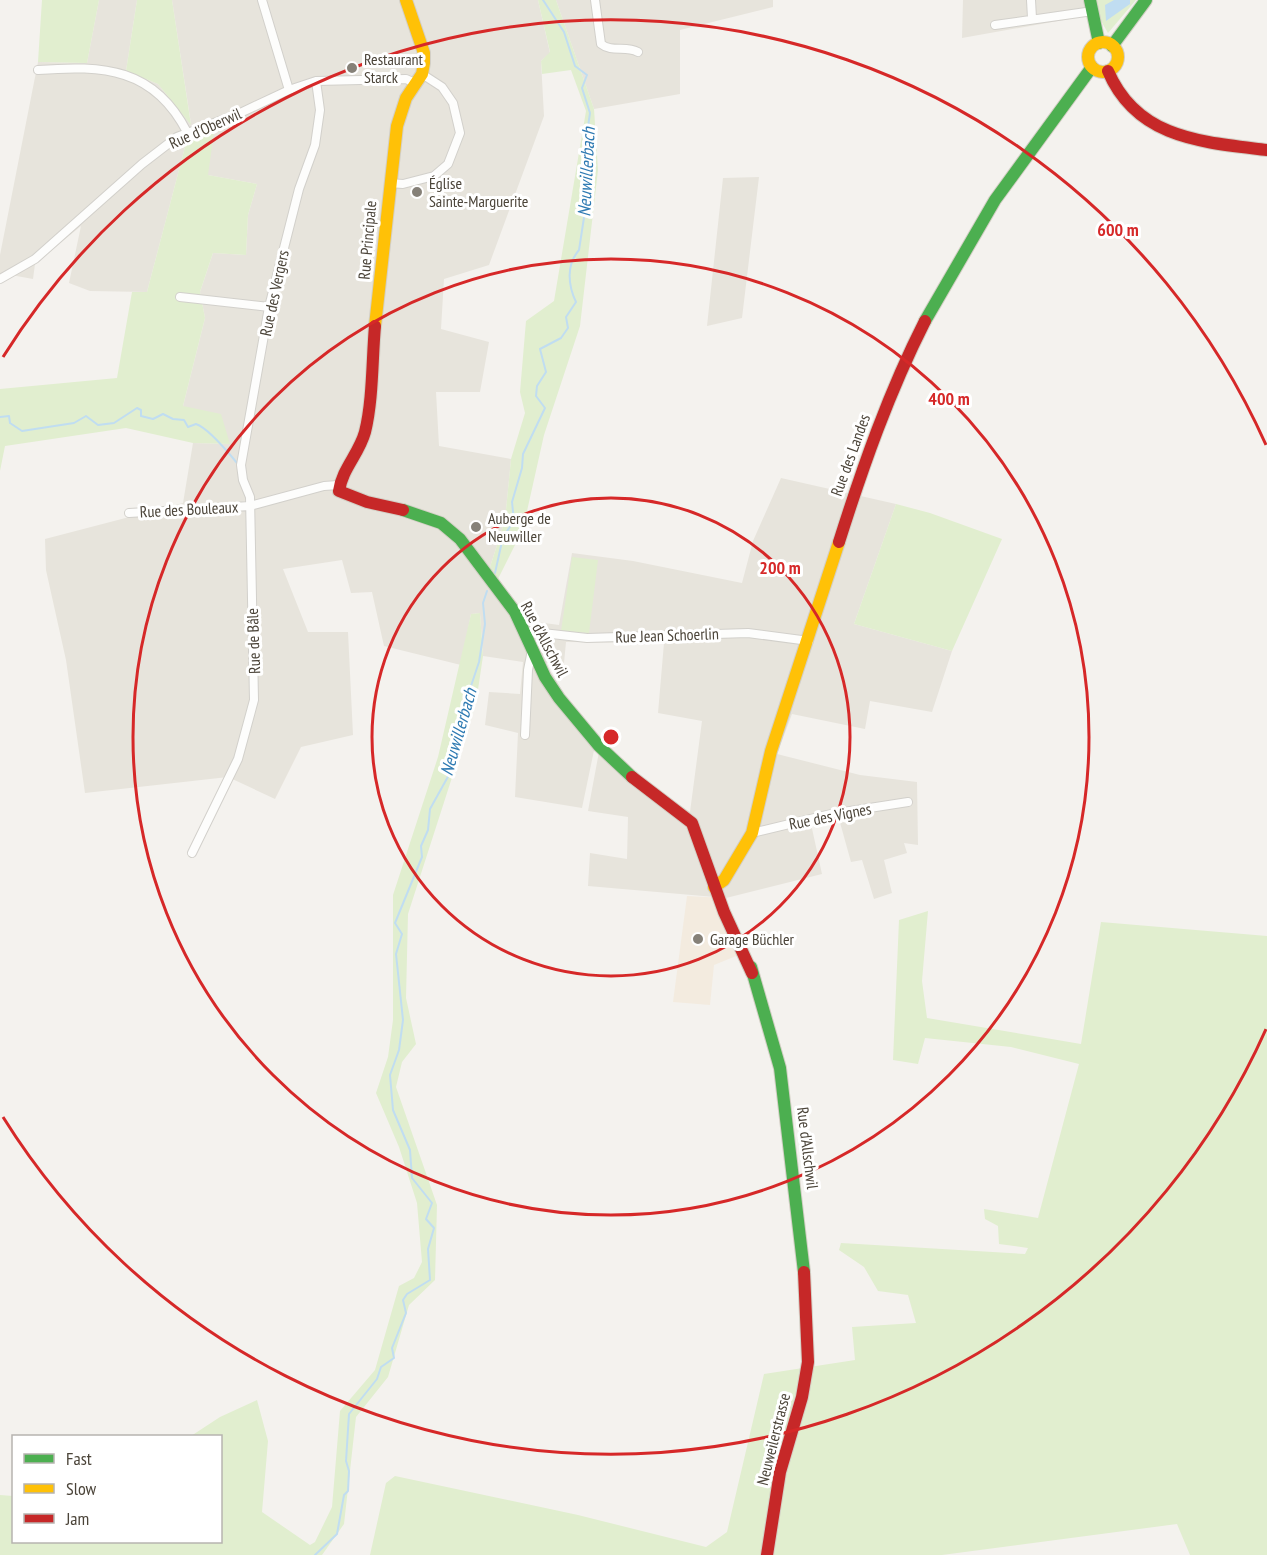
<svg xmlns="http://www.w3.org/2000/svg" width="1267" height="1555" viewBox="0 0 1267 1555" font-family="'PT Sans Narrow',sans-serif">
	<style>
		.residential { fill: #e7e4dc }
		.commercial { fill: #f3ebdf }
		.green { fill: #e1eecf }
		.water { fill: #c0ddf1 }
		.lines { fill: none; stroke-linecap: round; stroke-linejoin: round }
		.stream { stroke: #c0ddf1; stroke-width: 2 }
		.street-casing { stroke: #d2d0cb; stroke-width: 10 }
		.fast-casing { stroke: #d3cfc5; stroke-width: 14 }
		.slow-casing { stroke: #d3cfc5; stroke-width: 14 }
		.jam-casing { stroke: #d3cfc5; stroke-width: 14 }
		.street { stroke: #fdfdfc; stroke-width: 8 }
		.fast { stroke: #4caf50; stroke-width: 12 }
		.slow { stroke: #ffc107; stroke-width: 12 }
		.jam { stroke: #c62828; stroke-width: 12 }
		.ring { fill: none; stroke: #d62828; stroke-width: 3 }
		.poi-dot { fill: #868178; stroke: #fff; stroke-width: 2 }
		.labels { text-anchor: middle; dominant-baseline: central; stroke-width: 6; stroke-linejoin: round; paint-order: stroke }
		.poi-label { font-size: 16px; fill: #4b4439; stroke: #fff; text-anchor: start }
		.street-label { font-size: 16px; fill: #4b4439; stroke: #fff }
		.water-label { font-size: 18px; font-style: italic; fill: #2e7ab2; stroke: #fff }
		.centre { fill: #d62828; stroke: #fff; stroke-width: 3 }
		.ring-label { font-size: 18px; text-anchor: middle; font-weight: bold; fill: #d62828; stroke: #fff; stroke-width: 6; stroke-linejoin: round; paint-order: stroke }
	</style>
	<rect width="100%" height="100%" fill="#f4f2ee"/>
	<path class="residential" d="M99,0H137L126,71L158,84L191,124L172,0H538L550,53L541,61L544,116L489,265L444,279L441,329L489,342L480,392H436L439,446L511,459L505,520L490,567L530,621L559,625L572,553L633,561L742,583L753,541L781,478L896,504L854,624L952,651L932,712L870,701L865,729L792,714L777,754L860,775L917,782L918,845L904,843L907,853L884,860L892,893L874,899L862,860L851,862L839,819L811,824L822,874L726,898L588,886L590,853L627,859L628,817L588,811L601,741L643,780L690,812L702,721L658,713L664,643L566,642L564,663H545L567,698L597,736L582,808L515,797L518,733L485,725L489,692L520,694L523,662L483,656L480,613L471,614L461,665L384,646L372,592L351,593L342,560L283,569L308,632H348L353,735L301,747L275,799L228,777L85,793L66,660L46,570L45,539L183,503L193,443L229,444L183,406L205,318L200,292L213,253L246,255L248,215L257,184L208,175L186,143L147,292L90,291L69,283L81,226L35,264L33,279L0,273V255L38,62L87,63Z
		M556,0H773V7L680,30V94L594,109Z
		M963,0H1096L1097,14L962,38Z
		M759,177L742,318L707,326L723,178Z"/>
	<path class="commercial" d="M687,896L726,898L746,952L714,965L710,1005L673,1002Z"/>
	<path class="green" d="M42,0H99L87,63L38,62Z
		M137,0H172L191,125L158,84L126,71Z
		M538,0H556L594,109L598,170L580,326L544,435L523,529L498,579L490,567L505,520L511,459L525,413L520,392L526,321L554,301L586,111L571,70L542,74L541,61L550,52Z
		M1096,0H1136L1108,33L1097,14Z
		M214,132L208,175L257,184L248,215L246,255L213,253L200,292L205,318L183,406L221,414L230,444L193,443L126,428L5,446L0,471V389L117,378L132,292H147L186,143Z
		M896,504L930,513L1002,539L952,651L854,624Z
		M572,557L598,560L589,633L561,631Z
		M480,613L483,656L476,703L408,914L406,998L416,1044L402,1062L396,1087L437,1205L435,1280L409,1305L388,1377L356,1417L344,1524L322,1555H0V1495L13,1496L14,1542H220V1436H191L220,1417L257,1400L268,1441L262,1512L310,1545L315,1542L332,1507L340,1411L375,1370L399,1286L414,1278L422,1262L417,1203L399,1147L376,1093L388,1057L393,1020V895L438,757L471,614Z
		M928,911L922,981L927,1018L1081,1044L1101,922L1267,936V1555H1190L1177,1524L942,1555H370L386,1483L395,1476L578,1515L706,1547L727,1532L764,1374L855,1360L852,1327L916,1323L908,1295L878,1291L864,1267L839,1250L841,1243L1025,1254L1028,1248L999,1244L998,1226L985,1219L984,1209L1038,1218L1079,1064L1011,1047L925,1038L918,1064L893,1060L899,920Z"/>
	<path class="water" d="M1114,0H1130V4L1106,21L1105,5Z"/>
	<g class="lines">
		<path class="stream" d="M0,417L9,416L10,423L22,431L74,423L86,416L98,425L114,423L137,408L141,410V416L153,419L163,414L173,419L184,420L188,427L196,424C208,428 228,452 237,463
			M495,573L503,537L514,521L512,502L522,468L523,454L545,408L536,396L537,386L546,372L540,349L561,338L568,328L566,317L576,302C568,285 566,265 579,250L589,185L582,168L590,113L582,88L587,75L575,66L564,32L543,0
			M315,1555L337,1534L344,1495L348,1491L349,1471L346,1461L349,1414L377,1379L381,1367L394,1358L392,1348L406,1313L403,1300L407,1294L430,1280L428,1249L434,1228L426,1219L432,1203L412,1178L410,1150L393,1110L390,1075L399,1050L403,1020L396,954L402,934L395,923L422,857L421,846L428,830L430,809L450,773L455,748L461,737L462,713L479,662L485,624L483,603L487,591"/>
		<g class="street-casing">
			<path id="street" d="M262,0L289,90
				M595,0L601,44C612,53 626,45 638,52
				M1031,0L1032,18
				M995,25L1093,11
				M38,70C104,65 154,68 187,132
				M389,183L403,184L434,176L448,164L460,133L453,103L442,87L422,74
				M0,279L35,259L142,164L177,137L238,114L289,90L316,81L406,79L415,83
				M180,297L269,307
				M129,513L250,506L324,486L338,485
				M525,631L587,638L748,633L809,641
				M525,735L528,670L532,650
				M752,833L831,814L908,802
				M192,853L238,759L254,700L250,497L243,480L241,465L269,307L299,189L315,145L320,110L316,81"/>
		</g>
		<g class="fast-casing">
			<path id="fast" d="M1090,0L1099,43
				M1112,46L1146,0
				M925,321L995,200L1092,67
				M403,510L441,523L460,539L515,612L545,677L559,698L599,746L632,777
				M751,967L780,1068L804,1272"/>
		</g>
		<g class="slow-casing">
			<path id="slow" d="M1088 57a15 15 0 1 1 30 0a15 15 0 1 1-30 0Z
				M375,326L397,126L406,98L422,74L424,63V53L406,0
				M714,887L724,880L752,833L771,751L839,542"/>
		</g>
		<g class="jam-casing">
			<path id="jam" d="M1108,71C1137,139 1202,142 1267,150
				M375,326C372,359 373,400 365,432C359,454 342,469 339,491L367,502L403,510
				M839,542C863,466 889,392 925,321
				M632,777L692,823L724,912L752,973
				M767,1555L780,1472L802,1397L808,1362L804,1272"/>
		</g>
		<use href="#street" class="street"/>
		<use href="#fast" class="fast"/>
		<use href="#slow" class="slow"/>
		<use href="#jam" class="jam"/>
	</g>
	<g class="ring">
		<circle cx="611" cy="737" r="239"/>
		<circle cx="611" cy="737" r="478"/>
		<path d="M1266 1029A717 717 0 0 1 3 1117M3 357A717 717 0 0 1 1266 445"/>
	</g>
	<g class="poi-dot">
		<circle cx="352" cy="68" r="6"/>
		<circle cx="417" cy="192" r="6"/>
		<circle cx="476" cy="527" r="6"/>
		<circle cx="698" cy="939" r="6"/>
	</g>
	<g class="labels">
		<g class="poi-label">
			<text x="364" y="59">Restaurant<tspan x="364" dy="18">Starck</tspan></text>
			<text x="429" y="183">Église<tspan x="429" dy="18">Sainte-Marguerite</tspan></text>
			<text x="488" y="518">Auberge de<tspan x="488" dy="18">Neuwiller</tspan></text>
			<text x="710" y="939">Garage Büchler</text>
		</g>
		<g class="street-label">
			<text transform="translate(205 128) rotate(-24)">Rue d'Oberwil</text>
			<text transform="translate(367 240) rotate(-85)">Rue Principale</text>
			<text transform="translate(274 293) rotate(-78)">Rue des Vergers</text>
			<text transform="translate(850 455) rotate(-70)">Rue des Landes</text>
			<text transform="translate(189 509) rotate(-3)">Rue des Bouleaux</text>
			<text transform="translate(667 635) rotate(-2)">Rue Jean Schoerlin</text>
			<text transform="translate(545 639) rotate(62)">Rue d'Allschwil</text>
			<text transform="translate(253 641) rotate(-92)">Rue de Bâle</text>
			<text transform="translate(830 816) rotate(-11)">Rue des Vignes</text>
			<text transform="translate(808 1148) rotate(83)">Rue d'Allschwil</text>
			<text transform="translate(773 1439) rotate(-76)">Neuweilerstrasse</text>
		</g>
		<g class="water-label">
			<text transform="translate(586 172) rotate(-87)">Neuwillerbach</text>
			<text transform="translate(458 732) rotate(-74)">Neuwillerbach</text>
		</g>
	</g>
	<circle cx="611" cy="737" r="9" class="centre"/>
	<g class="ring-label">
		<text x="1118" y="236">600 m</text>
		<text x="949" y="405">400 m</text>
		<text x="780" y="574">200 m</text>
	</g>
	<rect x="12" y="1435" width="210" height="108" fill="#ffffff" stroke="#b7b4b0" stroke-width="1.5"/>
	<rect x="24" y="1454" width="30" height="9" fill="#4caf50" stroke="#b7b4b0" stroke-width="1.5"/>
	<text x="66" y="1465" font-size="18" fill="#4b4439">Fast</text>
	<rect x="24" y="1484" width="30" height="9" fill="#ffc107" stroke="#b7b4b0" stroke-width="1.5"/>
	<text x="66" y="1495" font-size="18" fill="#4b4439">Slow</text>
	<rect x="24" y="1514" width="30" height="9" fill="#c62828" stroke="#b7b4b0" stroke-width="1.5"/>
	<text x="66" y="1525" font-size="18" fill="#4b4439">Jam</text>
</svg>
